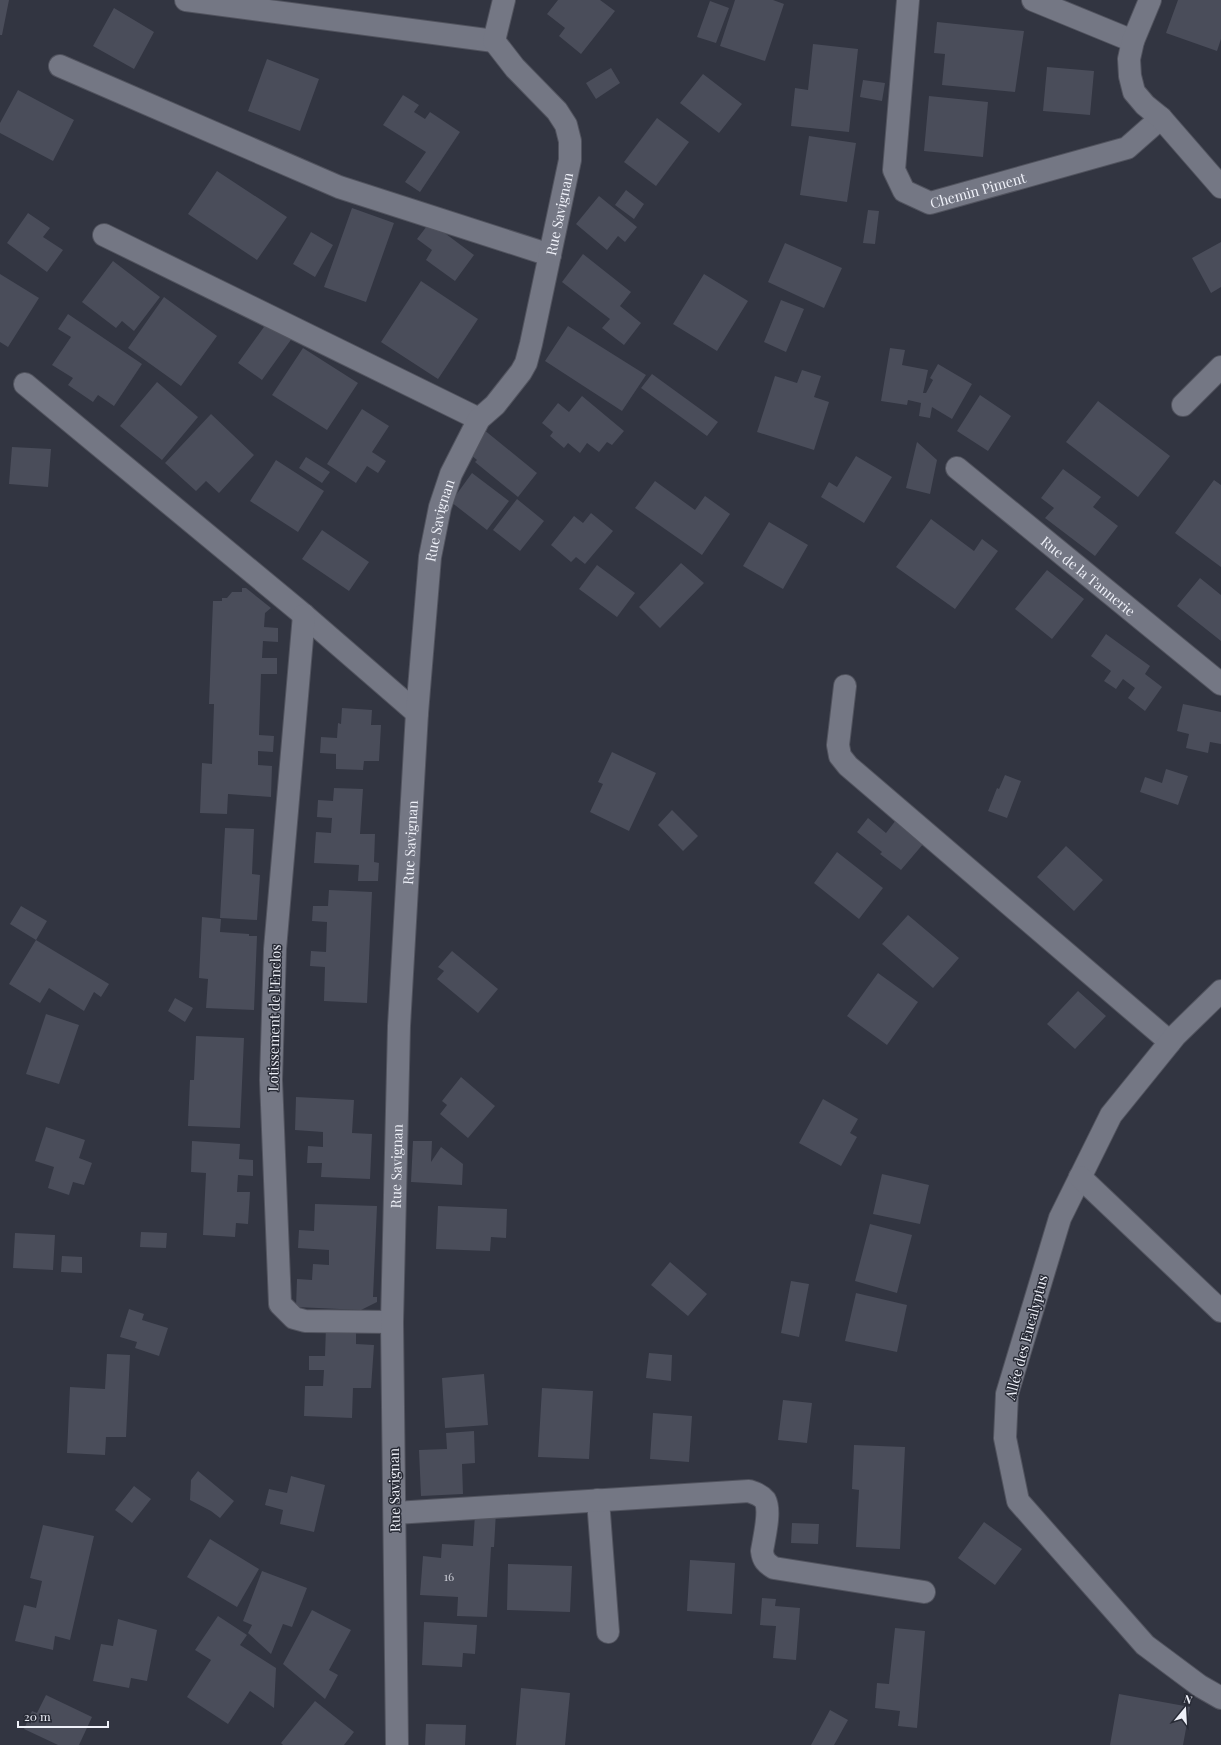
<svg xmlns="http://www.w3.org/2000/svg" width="1221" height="1745" viewBox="0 0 1221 1745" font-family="'Playfair Display',serif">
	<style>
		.building { fill: #4a4d5a }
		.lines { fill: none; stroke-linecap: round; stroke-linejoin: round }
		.minor-casing { stroke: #51535e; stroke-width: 24 }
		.minor { stroke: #747784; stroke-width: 22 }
		.labels { text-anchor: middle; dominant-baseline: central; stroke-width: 3; stroke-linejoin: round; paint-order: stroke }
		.number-label { font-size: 12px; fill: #c6c8d1 }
		.street-label { font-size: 14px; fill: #eff1f9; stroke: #282b36 }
	</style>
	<rect width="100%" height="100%" fill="#323541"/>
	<path class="building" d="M0,0H9L2,35H0Z
		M558,0H600L615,11L581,54L559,36L565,28L547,14Z
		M735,0H773L784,4L765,61L720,46Z
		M1178,0H1221V39L1217,51L1166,33Z
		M710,1L729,8L716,43L697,37Z
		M114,8L154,32L134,69L93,46Z
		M937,22L1024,31L1015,92L942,85L945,54L934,53Z
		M813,44L858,49L849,132L791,126L795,88L808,90Z
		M267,59L319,79L300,131L248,111Z
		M1047,67L1094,71L1090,115L1043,111Z
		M611,68L620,83L596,99L586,83Z
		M703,74L742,104L719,133L680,103Z
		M863,80L885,83L882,101L860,97Z
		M18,90L74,120L53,161L0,133V123Z
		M403,95L419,105L414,112L425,119L430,112L460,132L420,192L405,182L426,152L383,125Z
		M929,96L988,102L983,157L924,151Z
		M657,118L689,142L656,186L624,162Z
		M809,136L856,143L847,202L800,195Z
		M217,171L287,217L257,260L188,214Z
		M626,190L644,204L634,219L615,205Z
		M599,196L637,227L625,242L618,236L607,250L576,224Z
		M352,208L394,223L366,302L324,287Z
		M868,210L879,211L875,244L863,243Z
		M28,213L50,228L43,237L63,250L47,272L7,243Z
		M430,222L474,255L455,281L426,260L432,250L417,239Z
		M311,232L333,245L315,277L293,264Z
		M1221,242V287L1211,293L1192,258Z
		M785,243L842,268L824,308L768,282Z
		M583,254L631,292L620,306L641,323L624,345L602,328L610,319L562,282Z
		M113,261L160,297L134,331L122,321L116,328L82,302Z
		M0,274L39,298L8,347L0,342Z
		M704,274L748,301L717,351L673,324Z
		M421,281L478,319L438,379L381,342Z
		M164,297L217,336L181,386L128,348Z
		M781,300L804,309L786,352L764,342Z
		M68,314L142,364L114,406L98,395L93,402L68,385L73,378L52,365L71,337L58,329Z
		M269,320L293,337L262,380L238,363Z
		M568,326L646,375L622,411L545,361Z
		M303,348L358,383L327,430L272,395Z
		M890,348L905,350L902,365L928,370L923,393H926L933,380L930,378L938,364L972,384L952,419L932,407L930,418L919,416L921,403L908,400L907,405L881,401Z
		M802,370L821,376L814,397L829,402L814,450L757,432L775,376L797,383Z
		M652,374L718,422L707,436L641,388Z
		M157,382L198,417L162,460L120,426Z
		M980,395L1011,416L988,451L957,431Z
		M582,396L624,431L612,445L607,442L599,452L587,443L580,453L568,443L564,448L550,436L553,432L542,423L558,403L569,412Z
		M1098,401L1170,456L1138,497L1066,442Z
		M362,409L389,426L372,452L386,461L378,473L367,466L356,483L327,464Z
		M211,414L254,455L219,493L206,481L196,491L165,463Z
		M483,429L537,473L518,497L475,462L477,460L465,450Z
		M917,442L937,460L930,494L906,488Z
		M12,447L51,449L48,487L9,484Z
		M856,456L892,477L864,523L821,497L829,482L837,487Z
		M306,457L330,472L322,483L299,468Z
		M276,460L324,491L298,532L250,501Z
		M1063,469L1101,497L1093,507L1118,526L1095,556L1045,518L1054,508L1041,498Z
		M472,473L509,501L487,530L451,502Z
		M1214,480L1221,485V567L1175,533Z
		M655,481L695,510L705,496L730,514L702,555L635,508Z
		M517,499L544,521L520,551L493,530Z
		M591,513L613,531L585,564L576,557L571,562L551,545L574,516L583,523Z
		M931,519L974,551L982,539L998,551L955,609L896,567Z
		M769,522L808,545L783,589L743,566Z
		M322,530L369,562L349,591L302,559Z
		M681,563L704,583L660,628L639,607Z
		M597,565L635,593L617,617L579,589Z
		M1047,570L1084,599L1052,639L1015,609Z
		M1200,578L1221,595V641L1177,606Z
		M242,588H246L271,608L265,613L264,627L278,628V642L263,641L262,658H277V674H261L259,735L274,736L273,752L258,751V765L272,766L271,797L228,794L227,814L200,813L202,763L212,764L214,704H209L213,601H222V598H227L232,592H242Z
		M1106,634L1150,666L1145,674L1162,687L1145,711L1128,698L1135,688L1123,679L1116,689L1104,681L1111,671L1091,656Z
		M1183,704L1221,712V744L1210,742L1208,753L1186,748L1189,734L1177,731Z
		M342,708L372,710L371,725H381L379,761H364L363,770L336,769V754L320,753L321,737L337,738L338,723L341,724Z
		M612,752L656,773L629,831L590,812L603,784L598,782Z
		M1166,769L1188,776L1178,805L1140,792L1145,777L1162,783Z
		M1005,775L1021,781L1007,818L988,811L997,788L999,789Z
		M334,788L363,789L360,834H375L374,862L379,863L378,881H358L359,865L314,863L316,832L331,833L332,818L317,817L318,800L333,801Z
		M672,810L698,836L683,851L658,825Z
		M868,818L886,833L896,820L924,843L901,870L880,854L882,852L857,832Z
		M225,828L254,829L252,874L260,875L257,920L220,918Z
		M1066,846L1103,880L1074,911L1037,877Z
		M837,852L883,888L859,919L814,883Z
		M329,890L372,892L367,1003L324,1001L325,967L310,966L311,951L326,952L327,922L312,921L313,906H328Z
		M21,906L47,921L36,940L10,924Z
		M908,915L959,958L933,988L882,944Z
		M202,917L221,919L220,932L249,934V936H257L254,1010L206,1008L208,979L199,978Z
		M36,940L109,984L101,997L94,992L84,1011L49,988L40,1003L9,984Z
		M452,951L498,989L478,1013L437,979L444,971L438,967Z
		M878,973L918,1002L887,1045L847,1016Z
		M1078,991L1106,1016L1075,1049L1047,1024Z
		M175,998L193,1008L185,1022L168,1011Z
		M46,1014L79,1025L59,1084L26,1074Z
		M196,1036L244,1038L240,1128L188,1126L190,1080H194Z
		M461,1077L495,1106L468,1138L440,1114L447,1105L442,1101Z
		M296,1097L354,1100L352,1133L372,1134L370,1179L321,1177L322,1163H307L308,1146L323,1147V1132L295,1130Z
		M823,1099L858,1119L850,1133L857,1137L841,1166L799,1143Z
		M46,1127L85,1140L79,1158L92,1163L84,1185L73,1182L69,1195L48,1188L54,1167L35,1161Z
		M192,1141L240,1144L239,1159L253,1160V1176L238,1175L237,1192H250L248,1224L236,1223L235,1237L203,1235L206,1173L191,1172Z
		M413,1141H432L431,1162L441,1147L463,1164L462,1185L411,1182Z
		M882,1174L929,1185L920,1224L873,1214Z
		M315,1204L377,1206L373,1297H377V1302L361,1310L296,1307L297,1279L312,1280L313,1264L329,1265V1250L298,1248L299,1230L314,1231Z
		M438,1206L507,1209L506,1238L491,1237L490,1251L436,1249Z
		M870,1224L912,1235L897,1293L855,1281Z
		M141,1232L167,1233L166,1248L140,1247Z
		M15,1233L55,1235L53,1270L13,1268Z
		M62,1256L82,1257V1273L61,1272Z
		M670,1262L707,1294L688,1316L651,1285Z
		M791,1281L809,1284L799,1337L781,1333Z
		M856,1293L907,1305L897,1352L845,1341Z
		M129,1309L144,1314L142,1320L168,1328L159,1356L135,1348L137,1342L120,1337Z
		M326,1326L356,1327V1344L374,1345L371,1388H353L352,1418L304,1416L305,1386H323L324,1370H309V1356H325Z
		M649,1353L672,1355L671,1381L646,1378Z
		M107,1354L130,1355L126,1437H106L105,1455L67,1453L70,1387L105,1389Z
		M484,1374L488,1425L445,1428L442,1378Z
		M542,1388L593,1391L589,1459L538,1457Z
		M783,1400L812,1403L807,1443L778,1440Z
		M653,1413L692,1416L689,1462L650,1459Z
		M474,1431L475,1463L462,1464L463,1494L421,1496L419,1450L447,1449L446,1433Z
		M854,1445L905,1447L900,1549L856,1547L859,1490L852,1489Z
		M198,1471L234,1501L220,1518L211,1511L190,1500L191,1480Z
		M291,1476L325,1485L314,1532L280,1524L283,1510L265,1505L269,1489L287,1493Z
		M134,1486L151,1499L132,1523L115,1510Z
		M496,1512L494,1547H491L487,1617L457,1616L458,1597L420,1595L423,1556L441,1558L442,1544L473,1546L475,1514Z
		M984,1522L1022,1549L995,1585L958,1558Z
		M792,1523L819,1524L818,1544L791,1543Z
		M43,1525L94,1536L70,1640L55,1636L53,1650L15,1641L24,1605L36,1608L42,1581L30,1578Z
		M210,1539L259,1569L237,1607L187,1577Z
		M690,1560L735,1563L732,1614L687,1611Z
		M508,1564L572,1566L570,1612L507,1610Z
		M262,1571L307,1588L292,1627L283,1624L271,1654L248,1633L252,1625L243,1621Z
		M762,1598L776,1599L775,1606L800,1608L796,1660L773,1658L776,1626L760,1625Z
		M312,1610L351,1630L329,1670L338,1675L325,1699L283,1664Z
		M218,1616L247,1635L240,1645L276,1668L274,1708L250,1691L228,1724L187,1697L211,1660L195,1650Z
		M118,1619L157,1630L147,1681L131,1678L129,1688L93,1681L101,1644L113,1646Z
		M424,1622L477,1625L475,1654L463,1653L462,1667L422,1665Z
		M895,1628L925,1631L917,1728L898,1726L900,1711L875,1708L877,1683L889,1684Z
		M521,1688L570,1693L565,1745H516Z
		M1119,1694L1190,1707L1183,1745H1110Z
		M46,1695L92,1717L79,1745H58L24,1729L32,1711L37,1713Z
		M315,1701L354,1732L344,1745H283L281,1743Z
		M830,1710L848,1720L834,1745H811Z
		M426,1724L466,1725L465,1745H425Z"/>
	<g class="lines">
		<g class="minor-casing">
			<g id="minor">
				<path d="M186,0L494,41"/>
				<path id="s1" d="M908,0L894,170L904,191L930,203L1127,148L1161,118"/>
				<path d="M1033,0L1133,41"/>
				<path d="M1150,0L1133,41L1129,59L1130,76L1134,92L1145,105L1161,118L1221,187"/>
				<path d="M60,66L339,187L550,255"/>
				<path d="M104,235L479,419"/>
				<path d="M25,384L304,615L417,713"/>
				<path d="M1183,405L1221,367"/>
				<path id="s2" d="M957,468L1221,684"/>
				<path d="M304,615L275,949L271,1080L280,1304L294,1318L305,1321L392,1322"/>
				<path d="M845,686L838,745L840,756L848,766L1170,1042"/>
				<path d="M1221,991L1175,1036L1111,1115L1060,1218L1007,1394L1005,1438L1018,1501L1145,1645L1200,1686L1221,1698"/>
				<path d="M1080,1177L1221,1311"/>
				<path d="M598,1500L608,1632"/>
				<path d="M395,1513L749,1491C755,1493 761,1495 765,1500C771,1511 764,1538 762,1551C763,1560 766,1563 774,1568L924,1592"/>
				<path id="s3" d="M397,1745L392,1322L399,1026L417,713L430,557L440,507L451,474L479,419L495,405L521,372L526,363L531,344L570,160V141L566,125L557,111L515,68L494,41L504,0"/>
			</g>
		</g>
		<use href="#minor" class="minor"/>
	</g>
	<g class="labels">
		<g class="number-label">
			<text x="449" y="1576">16</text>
		</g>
		<g class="street-label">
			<text stroke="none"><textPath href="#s1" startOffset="272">Chemin Piment</textPath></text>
			<text stroke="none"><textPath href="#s3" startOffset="1563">Rue Savignan</textPath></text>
			<text stroke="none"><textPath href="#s3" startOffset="1227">Rue Savignan</textPath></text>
			<text stroke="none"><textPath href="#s2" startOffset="170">Rue de la Tannerie</textPath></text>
			<text stroke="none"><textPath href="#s3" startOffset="903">Rue Savignan</textPath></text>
			<text transform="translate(274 1018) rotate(-89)">Lotissement de l'Enclos</text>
			<text stroke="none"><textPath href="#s3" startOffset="579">Rue Savignan</textPath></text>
			<text transform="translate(1026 1337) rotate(-75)">Allée des Eucalyptus</text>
			<text transform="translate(394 1490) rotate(-91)">Rue Savignan</text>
		</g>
	</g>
	<g transform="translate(1185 1709) rotate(18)" stroke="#282b36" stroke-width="3" paint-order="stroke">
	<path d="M0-3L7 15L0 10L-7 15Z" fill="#eff1f9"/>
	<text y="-6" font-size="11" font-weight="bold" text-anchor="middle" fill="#eff1f9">N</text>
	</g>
	<path d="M18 1721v6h90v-6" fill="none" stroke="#eff1f9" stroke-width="2"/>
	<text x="24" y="1721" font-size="12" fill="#eff1f9" stroke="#282b36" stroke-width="3" paint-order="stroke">20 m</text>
</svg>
